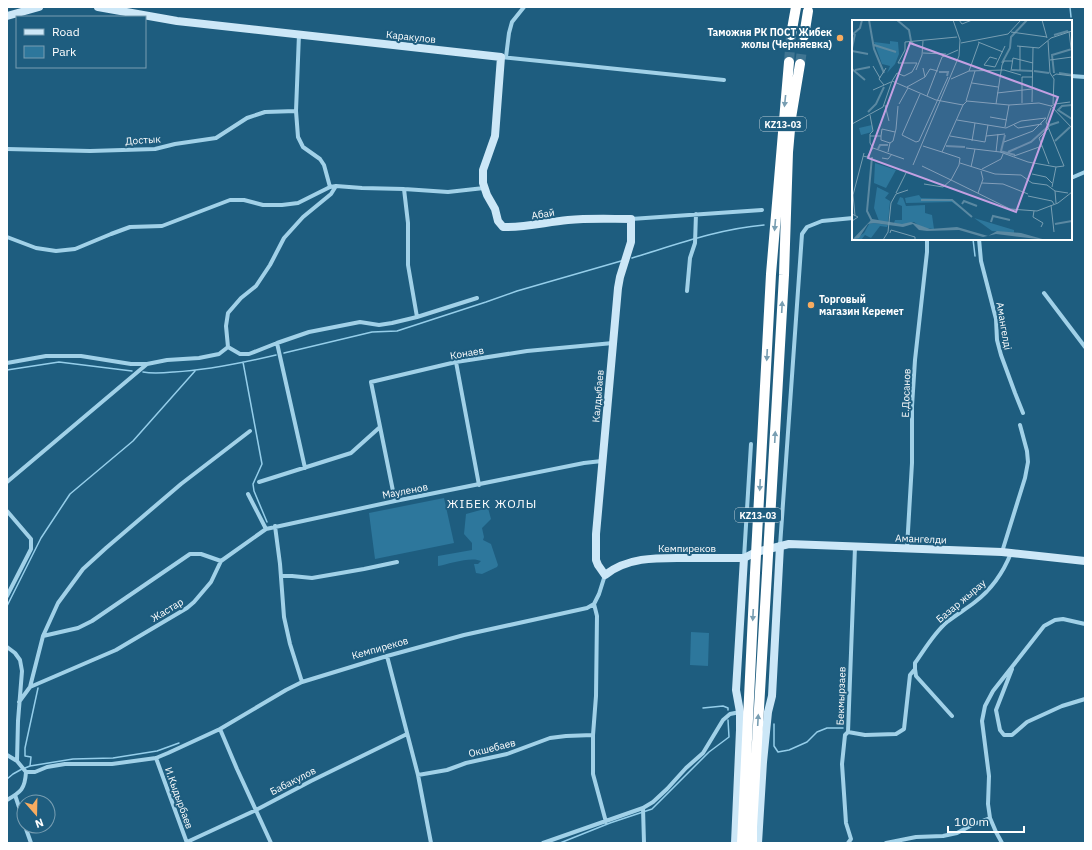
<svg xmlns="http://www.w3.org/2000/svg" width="1092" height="850" viewBox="0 0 1092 850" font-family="'IBM Plex Sans',sans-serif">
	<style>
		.green { fill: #2d779c }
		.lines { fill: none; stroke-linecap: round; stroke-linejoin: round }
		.stream { stroke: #95ceea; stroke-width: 1.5 }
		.highway-tunnel { stroke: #407592; stroke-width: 10; stroke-dasharray: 10 5; stroke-linecap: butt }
		.street { stroke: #a1d1e8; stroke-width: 4 }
		.secondary { stroke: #cce7f7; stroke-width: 8 }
		.highway { stroke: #fff; stroke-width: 10 }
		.oneway { fill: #789eb2 }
		.poi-dot { fill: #f8ac60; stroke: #1e5d7f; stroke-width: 1.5 }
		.labels { text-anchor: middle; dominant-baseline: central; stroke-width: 4; stroke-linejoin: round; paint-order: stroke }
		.shield { fill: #1e5d7f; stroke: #bcced9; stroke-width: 1 }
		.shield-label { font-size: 9px; font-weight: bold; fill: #fff }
		.poi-label { font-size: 10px; font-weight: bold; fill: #fff; stroke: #1e5d7f; text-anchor: end }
		.street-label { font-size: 10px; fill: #fff; stroke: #1e5d7f }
		.quarter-label { font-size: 12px; letter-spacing: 1px; fill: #fff; stroke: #1e5d7f }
		.inset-river { fill: none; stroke: #5b89a2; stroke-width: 2 }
		.inset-road { fill: none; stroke: #789eb2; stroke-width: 1 }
		.view { fill: #c4a0e2; fill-opacity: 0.15; stroke: #c4a0e2; stroke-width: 2 }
		.inset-edge { fill: none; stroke: #fff; stroke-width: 2 }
	</style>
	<rect width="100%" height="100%" fill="#1e5d7f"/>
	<path class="green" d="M444,498L454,543L375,559L369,513Z
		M488,508L491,519L482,528L484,537L483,540L491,544L498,565L497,567L482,574L476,573L474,564H478L481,561C472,556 448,564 438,566V556L472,550V543L464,534L466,514Z
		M691,632L709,633L708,666L690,665Z"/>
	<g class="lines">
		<path class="stream" d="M1070,7L1071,17
			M973,239L975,256
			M632,258C675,245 718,229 764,225
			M284,353L372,332L397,331L486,302L517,291L621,261
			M243,362L262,464L253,484L254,491L267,522
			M7,370L59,362L132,371
			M143,372C153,374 163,373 174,372C208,370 242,363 276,355
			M7,606L41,538L70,494L133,441L195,371
			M703,708L723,706L728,708V710
			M774,724V746L778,752L789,750L807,742L817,732L827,728H843
			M30,766L31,757L25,756V748L38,688
			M25,768L30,766L73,759L113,758L157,751L179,743
			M7,779L13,774L22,769
			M560,843L610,823L652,809L709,752L729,737L728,720"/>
		<path class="highway-tunnel" d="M789,62L791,35
			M800,64L804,36"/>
		<path class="street" d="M299,34L296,111L298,137L303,147L320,159L324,165L330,187
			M501,57L724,80
			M506,57L509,33L512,22L524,7
			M1071,76L1085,77
			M7,149L90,151L155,149L175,144L216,138L247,118L265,112L296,111
			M1071,178L1085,172
			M404,189L408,223V265L417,317
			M631,219L762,210
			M7,237L36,248L56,251L75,249L111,234L130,227L162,226L230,200H244L263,205H282L298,203L330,187L336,186L362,188L404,189L448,192L484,188
			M979,239L981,261L996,319L997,340L1001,355L1015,393L1023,413
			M687,291L690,258L695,243L696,214
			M1044,293L1085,347
			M277,343L305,468
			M228,347L226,326L228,313L241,298L256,286L270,265L284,238L303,217L331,194L336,186
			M456,362L479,485
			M7,363L46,356H81L131,364H147L167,360L199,358L219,354L228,347L240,354H249L277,343L309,332L360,322L379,325L392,323L417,317L477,298
			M7,482L147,364
			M259,482L351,453L380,427
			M248,494L266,529
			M395,501L371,382L456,362L527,351L613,343
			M7,511L31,539V549L7,596
			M275,526L280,564L284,617L290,644L302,682
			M780,546L802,234L807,227L822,221L853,218
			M907,548L912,463V406L915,360L927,252V239
			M1002,552L1025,478L1028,462L1027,451L1020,425
			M744,558L751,444
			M281,576H292L312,578L364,569L397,562
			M594,604L597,616L596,696L593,735V774L606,822
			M43,636L78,628L92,621L190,554H201L221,561
			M7,647L15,653L20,660L22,671L18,721L17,761
			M387,656L418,775L431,843
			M1012,669L996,710L1000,730L1004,735H1012L1027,722L1062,706L1085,699
			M30,687L116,650L187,608L194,602L211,582L221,561L266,529L395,501L584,463L602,461
			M19,702L30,687L43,636L58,603L83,569L106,548L181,484L250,431
			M952,716L916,676L915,669V663C925,649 934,633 947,622C956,615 966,609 975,602C992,589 1003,573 1011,553
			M220,729L237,769L271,843
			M848,732L865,735L896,734L904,729L910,675L915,669
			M7,755L17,761L26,772H35L47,767L65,764H112L156,758L168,753L220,729L286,690L302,682L387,656L464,635L587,608L594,604L599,594L605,575
			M156,758L187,843
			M418,775L447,770L466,763L507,754L550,738L566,736L593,735
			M15,795L24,822
			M7,800C21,792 25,789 26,772
			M643,808L644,843
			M25,826L31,843
			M187,842L256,810L311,781L407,734
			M543,843L643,808L653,802L667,789L686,768L703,753L723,720L730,714L740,712
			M848,843L851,839L846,823L842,764L845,735L848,732L855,547
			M886,843L916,837L943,836L957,833L974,824L990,818
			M1002,843L996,832L990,818L988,804L989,776L982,721L985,706L993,691L1044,626L1055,620L1063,619L1085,624"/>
		<path class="secondary" d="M98,7L177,21L501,57L495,136L483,170V183L487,195L495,209L498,221L503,227C525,228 546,222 568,220C589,218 610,219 631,219V242L620,277L618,288L596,534V560L598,565L605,575C629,556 660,558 688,558C707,558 725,558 744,558L756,552L789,544L1002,552L1085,561
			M7,16L39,7
			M735,843L740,730V712L736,690L744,558
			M758,843L763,762L768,712L772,696L780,546"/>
		<path class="highway" d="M791,35L796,7
			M804,36L808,11
			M742,843L755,573L771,274L789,62
			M752,843V827L767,573L784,275L788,152L791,118L800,64"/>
	</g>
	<defs><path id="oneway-solid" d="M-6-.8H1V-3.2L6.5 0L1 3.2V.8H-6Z"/></defs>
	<g class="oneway">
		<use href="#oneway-solid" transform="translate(785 101) rotate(96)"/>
		<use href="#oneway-solid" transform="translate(775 225) rotate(95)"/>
		<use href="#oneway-solid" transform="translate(782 307) rotate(-87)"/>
		<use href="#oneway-solid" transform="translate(767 355) rotate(93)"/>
		<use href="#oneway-solid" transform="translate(775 437) rotate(-87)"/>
		<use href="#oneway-solid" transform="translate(760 485) rotate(93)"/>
		<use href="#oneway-solid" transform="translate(753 615) rotate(93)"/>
		<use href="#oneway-solid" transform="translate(758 720) rotate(-87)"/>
	</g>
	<g class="poi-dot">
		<circle cx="840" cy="38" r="4"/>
		<circle cx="811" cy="305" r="4"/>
	</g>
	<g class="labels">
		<g class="shield">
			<rect x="760" y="117" width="46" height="14" rx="3"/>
			<rect x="735" y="508" width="46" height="14" rx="3"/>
		</g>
		<g class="shield-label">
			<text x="783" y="124">KZ13-03</text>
			<text x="758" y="515">KZ13-03</text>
		</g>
		<g class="poi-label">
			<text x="832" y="32">Таможня РК ПОСТ Жибек<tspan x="832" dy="12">жолы (Черняевка)</tspan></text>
			<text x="819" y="299" text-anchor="start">Торговый<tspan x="819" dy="12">магазин Керемет</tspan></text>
		</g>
		<g class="street-label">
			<text transform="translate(411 37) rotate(6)">Каракулов</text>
			<text transform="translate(143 140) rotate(-4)">Достык</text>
			<text transform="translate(543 214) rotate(-9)">Абай</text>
			<text transform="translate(1004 326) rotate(80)">Амангелді</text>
			<text transform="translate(467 353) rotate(-10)">Конаев</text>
			<text transform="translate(906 393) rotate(-88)">Е.Досанов</text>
			<text transform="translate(598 396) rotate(-85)">Калдыбаев</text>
			<text transform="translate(405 491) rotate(-11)">Мауленов</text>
			<text transform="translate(921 539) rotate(2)">Амангелди</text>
			<text x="687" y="548">Кемпиреков</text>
			<text transform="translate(961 601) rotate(-40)">Базар жырау</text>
			<text transform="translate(167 610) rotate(-31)">Жастар</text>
			<text transform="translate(380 648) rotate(-16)">Кемпиреков</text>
			<text transform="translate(841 696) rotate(-88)">Бекмырзаев</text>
			<text transform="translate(492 748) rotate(-14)">Окшебаев</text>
			<text transform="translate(293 781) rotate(-27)">Бабакулов</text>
			<text transform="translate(179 798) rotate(70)">И.Кыдырбаев</text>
		</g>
		<g class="quarter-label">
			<text x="492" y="503">ЖІБЕК ЖОЛЫ</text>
		</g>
	</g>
	<g transform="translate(852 20)">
		<rect width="220" height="220" fill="#1e5d7f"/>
		<path d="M38,21L46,22L47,34L43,44L35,53L38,46L30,44L22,22L38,24ZM20,105V112L9,115L7,108ZM23,143L44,150L34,168L22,163ZM25,167L37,173L33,178L38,181L36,203L27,201L22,188ZM67,175L69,178L99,179L122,198L162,210V213L140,211L100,182L54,183L53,178ZM48,177L51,178L54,186L73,185V193L80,195L82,209L70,208L62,202L50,205L42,203L43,200H50V186L45,184ZM22,203L36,205L35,207L28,206L19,218L13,215L9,220H2L12,213L17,204Z" fill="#2d779c"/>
		<path d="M20,199L50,204L59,202L78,209L105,207L136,216L145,211L169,213L194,220L144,214L131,217L107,210L75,211L67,210L61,204L51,207L22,203L16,204L7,218L0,220Z" fill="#5b89a2"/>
		<path class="inset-river" d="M17,0L22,29L32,53M45,0L57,10L59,21L62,25M0,15L8,8L10,0M202,15L216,11M22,25L44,32M0,28L3,14M0,31L16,34M150,43L158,28L159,17L175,0M0,49L13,60M3,50L18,47M160,50L180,51M182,51L197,53M87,52H96L95,56M202,53L200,35L220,29M207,53L220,55M220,85L210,86L206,90L220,99M16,92L24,84L32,67M203,121L218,107M94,126L113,127M26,129L28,125H36M148,131L163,135M149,131L153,115M156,132L179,122L198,105L207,102M20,137L15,191L20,201M69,180H100L120,197M110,184L112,181L125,186M139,202L141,196L158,200M203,204L220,201"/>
		<path class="inset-road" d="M107,0L110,4L120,0M190,0L195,18M217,11L219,28M159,12L195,17M196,21L198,53L202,59L201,84M126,22L151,32M109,23L156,14L169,0M165,26L187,28L199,18L220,11M71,33L94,34M145,39L138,37L132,45L143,47L153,26M198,40L220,37M21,46L28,58M64,50L70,35L71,21M168,50V26M117,51L127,23M159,51L161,38L181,43M60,52L65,43H46L53,30V22L105,17M201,56L204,54L220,56M73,57L78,49L86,51M99,59L117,51L152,50L169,55M40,61L45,53L52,56L60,52M120,63L146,67M32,65L27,59L34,48M55,67L73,57L71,48M21,70L39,62M145,73L180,69M68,74L50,115L64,122L67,121L96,57M75,76L90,37L106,30M114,81L123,51M180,82L181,28M170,83V57H181M47,84L56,68M144,84L150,45L152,41H160M33,85L37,101M111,85L115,81L157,85L187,83L199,86L220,108M199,86L203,84L218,82M199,88L194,102L212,146L204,147L200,167M18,95L21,111L18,114V123L21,128M138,97L155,100M105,100L154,108L169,101L194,98M0,104L31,87L40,61L84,80L111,85L90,132L108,138L107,145L99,160L158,189L185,191L206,183L220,172M162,105L166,108L190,104M153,107L157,85M18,116H29V120L38,123L36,132M29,116L30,109L43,112M98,116L133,122L136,105M134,116L153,114M120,121L123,103M152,122L181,111L194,98M38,123L41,121L44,109L46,86M71,126L90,132M21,128L52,139M114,128L148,132L176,142L204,147M144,132L146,114M11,136L15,137L21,128M162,136L190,126M30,138L36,139L40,134M108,143L143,154L169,155L180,163L195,165L203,171M197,144L187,118L197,108M61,145L107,36L108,20L101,0M70,146L99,160M119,147L123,129M130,149L149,139L151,134M180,154L194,157L200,163M130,163L151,164L176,174M72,164L91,167L99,160M44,173L54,153M126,173L131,159L129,151M44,174L56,170M176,176L200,181L202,184M204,183L203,171L216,173M199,185L202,212M182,191L181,197L191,203L189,207M0,194L6,197L0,201M3,196L1,175L12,133M38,213L39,210L63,217V220M31,220L36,212L39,183L44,174"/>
		<path class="view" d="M58,23L206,77L164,192L16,138Z"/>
		<rect width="220" height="220" class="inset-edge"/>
	</g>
	<rect width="1092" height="850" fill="none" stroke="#ffffff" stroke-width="16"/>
	<rect x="16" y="16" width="130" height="52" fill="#1e5d7f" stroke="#789eb2"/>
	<rect x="24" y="29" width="20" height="6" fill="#cce7f7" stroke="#789eb2"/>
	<text x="52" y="36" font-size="12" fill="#ffffff">Road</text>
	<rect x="24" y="46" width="20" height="12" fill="#2d779c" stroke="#789eb2"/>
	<text x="52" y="56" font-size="12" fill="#ffffff">Park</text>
	<g transform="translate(36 814) rotate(160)"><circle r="19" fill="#1e5d7f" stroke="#789eb2"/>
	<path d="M0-3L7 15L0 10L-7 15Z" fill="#f8ac60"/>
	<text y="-6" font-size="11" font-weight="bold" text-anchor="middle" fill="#ffffff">N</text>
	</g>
	<path d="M948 826v6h76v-6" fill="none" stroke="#ffffff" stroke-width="2"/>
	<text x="954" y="826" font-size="12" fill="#ffffff" stroke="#1e5d7f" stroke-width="3" paint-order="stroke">100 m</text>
</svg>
